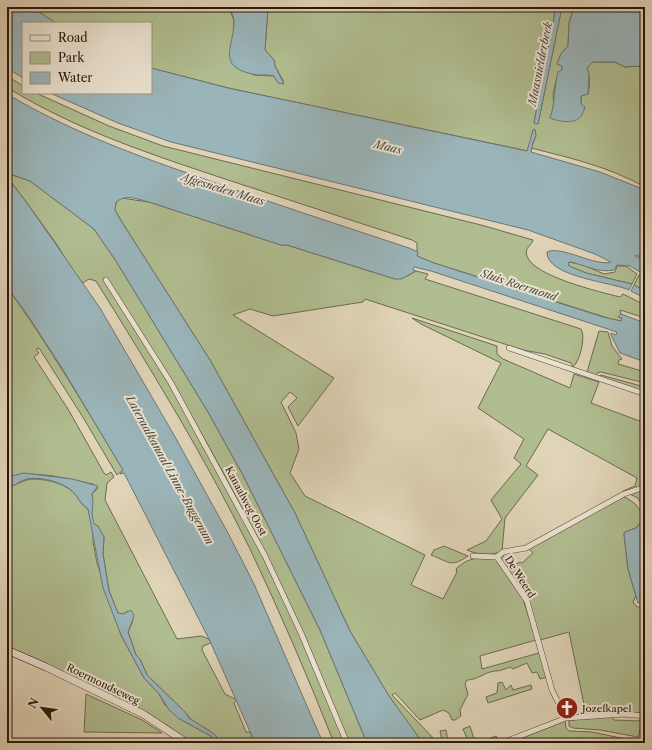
<svg xmlns="http://www.w3.org/2000/svg" width="652" height="750" viewBox="0 0 652 750" font-family="'Libre Caslon Text',serif">
	<style>
		.green { fill: #b0bd90; stroke: #6d6a4d }
		.water { fill: #9ab5ba; stroke: #6d7574 }
		.lines { fill: none; stroke-linecap: round; stroke-linejoin: round }
		.minor-casing { stroke: #584636; stroke-width: 6 }
		.secondary-casing { stroke: #2a160a; stroke-width: 8 }
		.minor { stroke: #ebe3d1; stroke-width: 5 }
		.secondary { stroke: #ebe3d1; stroke-width: 7 }
		.labels { text-anchor: middle; dominant-baseline: central; stroke-width: 4; stroke-linejoin: round; paint-order: stroke }
		.street-label { font-size: 10px; fill: #2a160a; stroke: #ebe3d1 }
		.poi-label { font-size: 10px; fill: #2a160a; stroke: #ebe3d1; text-anchor: start }
		.water-label { font-size: 11px; font-style: italic; fill: #4c463f; stroke: #ebe3d1 }
	</style>
	<rect width="100%" height="100%" fill="#e0d4b8"/>
	<filter id="stains"><feTurbulence type="fractalNoise" baseFrequency=".005" numOctaves="4"/><feColorMatrix values="0 0 0 0 .2 0 0 0 0 .09 0 0 0 0 .02 0 0 0 .5 -.17"/></filter>
	<radialGradient id="worn" r=".72"><stop offset=".6" stop-color="#630" stop-opacity="0"/><stop offset="1" stop-color="#630" stop-opacity=".3"/></radialGradient>
	<path class="green" d="M31,7H229L234,21L235,66L254,75L274,76L278,83L284,82L275,66L274,60L265,50L268,7H556L534,123H538L562,7H574L569,23L568,46L561,54L557,64L562,66V70L558,73L553,94L554,108L581,104V96L588,94C590,85 590,76 587,68L593,62H615L625,67L639,66L645,69V187C609,167 571,158 531,148L536,136L533,130L528,151L228,88L151,68V23H56Z
		M7,76L23,86V93H36L109,126L163,146L481,225L533,240C532,246 524,247 527,256C533,276 600,292 620,297L623,294L645,305V318L620,310L621,314L619,317L622,318L621,321L611,319L434,263L417,256V243L412,240C351,220 289,200 228,180C153,155 76,130 8,88Z
		M7,173L30,181L94,229L116,261L208,412L244,477L320,630L367,743H349C303,628 250,517 188,410C166,371 141,333 117,294L106,279H103L175,394L242,514L290,613L320,680L346,743H334C308,677 280,612 250,549C205,457 150,368 96,281L89,279L83,283L70,267L58,246L27,203L7,177Z
		M121,198L149,202L281,245H287L395,279L407,276L416,271L428,274L425,279L581,329C586,337 580,361 573,367L571,363L545,354L523,350L365,299L363,302L273,316L250,309L233,315L334,378L298,426L288,407L297,398L290,392L281,402L296,433L299,449L290,473L305,496L425,555L411,585L443,599L457,572L456,569C470,556 478,558 497,559L523,599L536,640L480,656L482,669L539,653L547,677L540,679L537,672L532,673L527,663L513,669L510,667C505,669 500,671 495,671C485,672 477,680 467,680L465,684L468,694L460,710L461,716L455,720H452L449,713L443,710L420,720L395,693L392,695L438,743H423L421,741L389,696L350,631L295,513L210,360L120,219L115,210L116,202Z
		M568,262L581,264L604,274L615,272L617,266H626L637,274L632,284L586,273L569,266Z
		M639,275L645,277V291L634,285Z
		M7,287C49,346 86,408 123,470L117,475L84,419L39,348L36,349L39,353L34,357L68,409L104,473L106,475L111,472L114,477L107,483L105,500L177,639L201,636L209,639L211,643L203,646L202,650L225,694L237,700L234,703L246,732H250L255,743H221C214,728 193,726 186,713L147,675L140,659L136,655L128,632L133,621L128,611L123,614L118,613L109,591L103,554L104,537C101,533 97,529 94,525C88,516 94,504 92,494L98,488L93,484C64,478 36,470 7,477Z
		M412,318L497,346V354L503,359L570,388L574,374L599,382L591,403L645,423V511L638,498L623,491L635,486L637,478L548,429L526,466L538,475L505,518L502,551C491,556 478,555 467,550L486,541L502,519L491,500L521,464L514,458L524,439L478,408L501,363L421,324Z
		M599,331L608,332L612,346L622,359L619,360L618,364L645,372V383L601,372L597,373L595,377L587,372Z
		M601,375L645,387V392L598,377Z
		M31,479C45,479 62,482 73,492C79,498 80,504 88,509L93,527V542L97,563L121,635L144,678L159,694L165,705L178,718L211,736L217,743H191L168,726L142,710L7,647V487C16,486 22,480 31,479Z
		M622,496C635,501 645,512 645,526L640,523L636,528L625,532L624,534L628,569L636,596L633,602L637,607H641L645,601V713L609,711L586,714L569,632L540,640L528,601L500,556L502,554L511,567L520,562L522,563L533,553L528,548Z
		M444,546L468,556C450,568 450,562 431,555L434,550Z
		M502,682L506,690L511,685L513,690L531,685L532,689L488,703L486,697L497,693L498,683Z
		M86,694L142,720L162,733L84,732Z
		M611,717L614,720L638,721L643,719L638,737L600,730L573,728L569,726V720Z
		M565,721L566,728L569,731L592,732L645,743H615L578,738L541,743H508Z
		M470,726L475,742L476,743H469L463,729Z
		M446,730L448,741L452,743L442,741L440,731Z
		M496,736L498,740L490,743H477Z"/>
	<path class="water" d="M7,7H31L56,23H23V78L7,68Z
		M229,7H268L265,50L274,60L275,66L284,84L278,83L274,76C267,74 259,76 252,74C216,66 234,46 234,22C234,17 231,11 229,7Z
		M556,7H562L538,124L534,123Z
		M574,7H645V69L639,66L625,67L615,62H593L587,68L589,74L588,94L581,96V104L585,107C584,109 583,114 581,116C575,125 557,121 550,118C555,105 554,87 558,72L562,70V66L557,64L561,54L568,46L569,23Z
		M151,68L228,88L527,151L533,130L535,129L536,136L533,142L531,152L600,172L645,190V242L642,241L640,244L645,247V259L636,255L635,256L645,261V275L630,266L617,265L614,270C598,273 587,266 571,262L568,263L569,266L586,273L632,284L629,290C612,282 546,277 547,252C561,245 596,267 611,262L595,254L528,230L171,142L118,123L50,93H151Z
		M7,94C66,129 129,153 193,175C265,201 337,224 409,248L418,252L417,256L434,263L603,317L621,321L622,318L618,317L621,314L645,323V362L620,353L611,335V333L616,335L617,332L431,271L414,267L413,270L416,271L401,279H395L287,245H281L149,202C137,199 126,194 116,202L115,210L120,219L210,360L295,513L350,631L389,696L423,743H367L320,630L244,477L208,412L116,261L94,229L30,181L7,173Z
		M7,177L27,203L100,308L174,435L228,533L254,584L323,743H255L209,639L124,473L120,474L123,470L65,373L29,317L7,287Z
		M634,285L645,291V298L631,291Z
		M24,473L72,479L98,486L92,494L93,501L92,514L94,524L98,526L104,537L103,554L109,591L118,613L123,614L131,610L134,616L128,632L136,655L140,659L147,675L186,713L189,718L214,734L221,743H217L211,736L178,718L169,710L159,694L144,678L121,635L103,588L88,509C81,504 79,499 74,493C64,482 38,475 24,480C16,483 18,485 7,487V477Z
		M640,523L645,526V601L638,603L628,569L624,534L625,532L636,528Z"/>
	<g class="lines">
		<g class="minor-casing">
			<path id="minor" d="M106,280L171,383L265,556L301,633L347,743
				M509,348L645,394
				M473,556L497,557
				M497,557L527,601L552,690L566,718
				M497,557L503,552L526,548L624,494L645,487
				M502,743L566,718L624,714L645,716"/>
		</g>
		<g class="secondary-casing">
			<path id="secondary" d="M7,650L46,667L143,714L187,743"/>
		</g>
		<use href="#minor" class="minor"/>
		<use href="#secondary" class="secondary"/>
	</g>
	<defs>
		<g id="church-disc" transform="scale(1.15)"><circle r="9.5" fill="#8f2418" stroke="#ebe3d1"/><path d="M-1.2-6h2.4v3.5h3.3v2.4h-3.3V6h-2.4V-.1h-3.3v-2.4h3.3Z" fill="#fff"/></g>
	</defs>
	<g fill-rule="evenodd">
		<use href="#church-disc" x="567" y="708"/>
	</g>
	<g class="labels">
		<g class="street-label">
			<text transform="translate(246 501) rotate(62)">Kanaalweg Oost</text>
			<text transform="translate(520 577) rotate(58)">De Weerd</text>
			<text transform="translate(103 684) rotate(26)">Roermondseweg</text>
		</g>
		<g class="poi-label">
			<text x="582" y="708">Jozefkapel</text>
		</g>
		<g class="water-label">
			<text transform="translate(540 64) rotate(-79)">Maasnielderbeek</text>
			<text transform="translate(388 147) rotate(13)">Maas</text>
			<text transform="translate(223 189) rotate(17)">Afgesneden Maas</text>
			<text transform="translate(519 285) rotate(18)">Sluis Roermond</text>
			<text transform="translate(170 470) rotate(61)">Lateraalkanaal Linne-Buggenum</text>
		</g>
	</g>
	<rect width="652" height="750" fill="none" stroke="#e0d4b8" stroke-width="24"/>
	<rect x="8" y="8" width="636" height="734" fill="none" stroke="#2a160a" stroke-width="2"/>
	<rect x="12" y="12" width="628" height="726" fill="none" stroke="#2a160a"/>
	<rect x="22" y="22" width="130" height="72" fill="#ebe3d1" stroke="#9e9181"/>
	<rect x="30" y="35" width="20" height="6" fill="#ebe3d1" stroke="#9e9181"/>
	<text x="58" y="42" font-size="12" fill="#2a160a">Road</text>
	<rect x="30" y="52" width="20" height="12" fill="#b0bd90" stroke="#9e9181"/>
	<text x="58" y="62" font-size="12" fill="#2a160a">Park</text>
	<rect x="30" y="72" width="20" height="12" fill="#9ab5ba" stroke="#9e9181"/>
	<text x="58" y="82" font-size="12" fill="#2a160a">Water</text>
	<g transform="translate(42 708) rotate(299)" stroke="#ebe3d1" stroke-width="3" paint-order="stroke">
	<path d="M0-3L7 15L0 10L-7 15Z" fill="#2a160a"/>
	<text y="-6" font-size="11" font-weight="bold" text-anchor="middle" fill="#2a160a">N</text>
	</g>
	<rect width="100%" height="100%" filter="url(#stains)"/>
	<rect width="100%" height="100%" fill="url(#worn)"/>
</svg>
